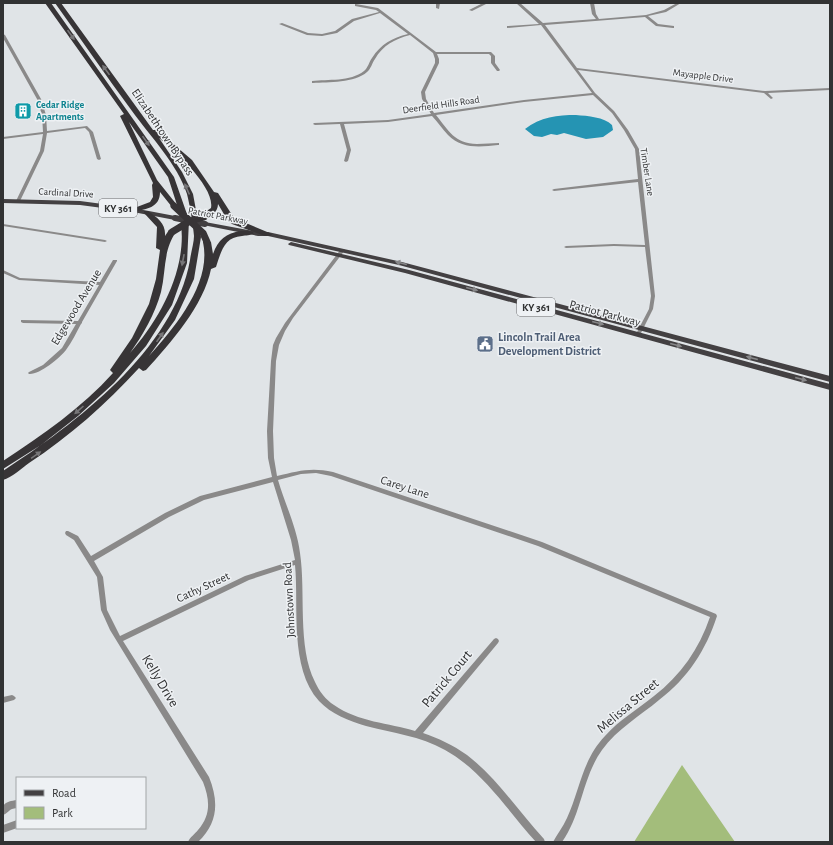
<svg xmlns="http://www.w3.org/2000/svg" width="833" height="845" viewBox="0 0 833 845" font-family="'Alegreya Sans',sans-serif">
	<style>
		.green { fill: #a3bd7b }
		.water { fill: #2594b3 }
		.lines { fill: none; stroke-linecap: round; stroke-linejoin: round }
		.minor { fill: #8a8989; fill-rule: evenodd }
		.primary { fill: #434042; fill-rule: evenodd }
		.trunk { fill: #373436; fill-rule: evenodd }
		.primary-bridge { stroke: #434042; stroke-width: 6 }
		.trunk-bridge { stroke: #373436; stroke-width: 7 }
		.oneway { fill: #777678 }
		.oneway2 { fill: #878789 }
		.labels { text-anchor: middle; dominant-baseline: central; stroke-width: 3; stroke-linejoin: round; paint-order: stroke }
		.far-street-label { font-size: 10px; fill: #313233; stroke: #eef1f4 }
		.far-culture-label { font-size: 10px; font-weight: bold; fill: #0d838f; stroke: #eef1f4; text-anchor: start }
		.shield { fill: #eef1f4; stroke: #6a6b6d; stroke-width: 1 }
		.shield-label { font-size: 11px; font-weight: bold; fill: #313233 }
		.street-label { font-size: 12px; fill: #313233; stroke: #eef1f4 }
		.service-label { font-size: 12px; font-weight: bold; fill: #4e5e75; stroke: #eef1f4; text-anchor: start }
		.near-street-label { font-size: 14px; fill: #313233; stroke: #eef1f4 }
	</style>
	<rect width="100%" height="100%" fill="#e0e4e7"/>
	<path class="green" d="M682,765L735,842H634Z"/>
	<path class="water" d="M576,115C588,116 604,117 612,125L613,130L603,137L586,139L564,133L557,135L551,134L542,137L534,136L525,129C540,117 558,115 576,115Z"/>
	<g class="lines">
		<path class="minor" d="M436,3H440L439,9L436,8Z
			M483,3H488L472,11L469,10Z
			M516,3H520L543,23L596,19L592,14L590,3H594L596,14L599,19L646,15L664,10L677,3H681L666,12L648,16L658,24L674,26V28H673L656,26L645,17L545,25L577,68L765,91L830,88V90L768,93L773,98L771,99L764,93L578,70L595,93L614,111L628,130L639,149L655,296L653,309L640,335L638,336L636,334L649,309L651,296L645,247L614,246L566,248L564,247L566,246L614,244L645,245L638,182L554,191L552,190L554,189L638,179L635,149L624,130L612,113L593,95L524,102L436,115C448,130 455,144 477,144C485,144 492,143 499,143V145H498C480,147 461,149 448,135C442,129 438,122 432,116L388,122L344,124L351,150L348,161L346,162L344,161L347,150L340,124L315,125L313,124L314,123L388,120L431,114L422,99L421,92L435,63V59L433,53L410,35C395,39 383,45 375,59C372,63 371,69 367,72C355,83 328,82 313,83H312V81C328,79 350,82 364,71C368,68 369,62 372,58C381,44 392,38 408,34L380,13L354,21L337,33L322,36L307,35L279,24L282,23L308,33L322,34L335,31L352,19L379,12L376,10L355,6V4H356L378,8L436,52H491L495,56V63L500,70L499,71H497L491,63V56L489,54H437L439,59V63L425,92L426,99L434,113L524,100L592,93L541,25L507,28V26H508L539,24Z
			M3,34L5,35L41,99L46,115L47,131L87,126L93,132L101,159L99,160L97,159L89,132L85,128L47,133L44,151L20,201L18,202L16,201L40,151L43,134L3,139V137L43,132L42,115L37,99L3,38Z
			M3,224L105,240L107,241L105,242L3,226Z
			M341,249H343L345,250L293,318L285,331L279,345L276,361L273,431L274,458L277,476C298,471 311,467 333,472L542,542L716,614L717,616C706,650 688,678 659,700C640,716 617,729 602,750C582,778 582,814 562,842H553C557,834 563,827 567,818C580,790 582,760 605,736C619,720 638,709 654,696C681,675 699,649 710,617L538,546L331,476L316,473L301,474L278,480C285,504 297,528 300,553C306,593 297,646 315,682C319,691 326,700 334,705C358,722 389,723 415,731L494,639L496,638L498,639L499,641L498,643L423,733C438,738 453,745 467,755C497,778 518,811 544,839L545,842H536C507,810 483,771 445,750C420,736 393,733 366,726C349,721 331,714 319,701C289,668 299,606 295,565L249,580L123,641L209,777C219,802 218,823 198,842H188C190,837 195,834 198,830C211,815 210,800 203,782L110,630L101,610L97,577L74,540L66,535L65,533L66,531H68L78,536L91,556L165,513L200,496L272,477L268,458L267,431L271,361L273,345L276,338L285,323ZM273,482L291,540L295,560L245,576L120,636L107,610L103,577L94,561L169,517L204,500Z
			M113,260H117V261L82,322V323L81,324C76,333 72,342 66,350C60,358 39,375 29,374L28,373L29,372L43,365L62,348L76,324L23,323L21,322V320L78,321L99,285L19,280L3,273V270L20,278L100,282Z
			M12,695L14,696L16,698L14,700L3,703V697Z
			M17,800V808C8,809 10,812 3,815V806C7,801 11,801 17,800Z
			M17,820V828L3,833V825Z"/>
		<path class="primary" d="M3,199L80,201L133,208L175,216L178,218L175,220L133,212L80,205L3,203Z
			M205,222L258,232H268L402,262L830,376V382L399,265L268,236H258L203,225L202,224Z
			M291,242L409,270L830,384V390L405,273L289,245L288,244Z"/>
		<path class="trunk" d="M45,3H51L174,177L189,220L187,263L172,305L146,346L114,383L78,416L41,445L3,469V461C42,435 82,408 113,373L110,370L132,338L149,304L156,279L160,250L156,248L157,227L144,213V211H148C158,218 166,224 165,236L169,230H172L176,232C163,250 166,272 161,292C155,314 143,335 130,353C163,316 194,257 177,206L172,207L160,192C160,208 146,209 133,212L129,210L150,202L153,197L152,185L153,183L120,116L124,114ZM129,122L168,177L177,205L157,180Z
			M55,3H61L153,130H157L192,160L214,192L218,193L234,218L272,234L271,236H265L232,224L228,221L218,204C218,212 210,219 201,219V215L211,208C215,187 174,150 159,138L182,172L193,194L201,237L194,279L175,320L149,356C175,327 212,283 203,242L204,240H207L211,242L213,254C218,240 226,233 241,231C246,231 250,230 254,233C250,236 246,235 242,236C224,237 221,252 216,267L211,269C204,305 170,344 146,370L143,371L139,368C106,404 70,436 29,463C21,469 12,477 3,480V471C75,424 174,350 190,260C191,252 194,243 194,236C193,224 190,206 187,194C178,165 150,136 132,111C106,76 81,39 55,3Z"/>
		<path class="primary-bridge" d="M175,218L205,224"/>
		<path class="trunk-bridge" d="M174,206L190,221L204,217
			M172,232L190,221L203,233L207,242"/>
	</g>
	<defs><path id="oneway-solid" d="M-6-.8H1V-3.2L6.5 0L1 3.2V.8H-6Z"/></defs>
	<g class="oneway">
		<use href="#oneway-solid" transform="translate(71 35) rotate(55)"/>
		<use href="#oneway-solid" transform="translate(106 70) rotate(-126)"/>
		<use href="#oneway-solid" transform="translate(146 141) rotate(55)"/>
		<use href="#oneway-solid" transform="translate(187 189) rotate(-114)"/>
		<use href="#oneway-solid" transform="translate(183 260) rotate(101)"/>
		<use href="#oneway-solid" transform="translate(160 337) rotate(-55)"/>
		<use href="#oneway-solid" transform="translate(79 410) rotate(138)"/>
		<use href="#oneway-solid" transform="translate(36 455) rotate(-35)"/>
	</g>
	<g class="oneway2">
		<use href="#oneway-solid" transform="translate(401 263) rotate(-166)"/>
		<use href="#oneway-solid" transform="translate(472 289) rotate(15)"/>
		<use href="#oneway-solid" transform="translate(598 323) rotate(15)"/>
		<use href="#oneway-solid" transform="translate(676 345) rotate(15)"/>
		<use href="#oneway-solid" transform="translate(752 358) rotate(-165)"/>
		<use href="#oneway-solid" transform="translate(801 379) rotate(15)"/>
	</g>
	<defs>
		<g id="building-square" transform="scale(0.9)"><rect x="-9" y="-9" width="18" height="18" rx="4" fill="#0f9aa8" stroke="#eef1f4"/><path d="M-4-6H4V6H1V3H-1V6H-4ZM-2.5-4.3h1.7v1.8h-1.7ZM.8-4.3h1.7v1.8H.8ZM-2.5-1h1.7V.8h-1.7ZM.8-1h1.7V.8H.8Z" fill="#fff"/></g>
		<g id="civic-square" transform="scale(0.9)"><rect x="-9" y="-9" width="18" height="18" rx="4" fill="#5c6f8a" stroke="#eef1f4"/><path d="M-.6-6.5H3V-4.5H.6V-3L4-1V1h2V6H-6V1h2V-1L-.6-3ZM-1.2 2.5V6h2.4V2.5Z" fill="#fff"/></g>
	</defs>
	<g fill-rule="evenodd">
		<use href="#building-square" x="23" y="111"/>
		<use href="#civic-square" x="485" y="344"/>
	</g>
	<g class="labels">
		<g class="far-street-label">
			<text transform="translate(703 76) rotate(7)">Mayapple Drive</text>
			<text transform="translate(441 105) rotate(-8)">Deerfield Hills Road</text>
			<text transform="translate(647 172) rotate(81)">Timber Lane</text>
			<text transform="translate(66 193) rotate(3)">Cardinal Drive</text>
			<text transform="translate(218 216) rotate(11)">Patriot Parkway</text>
		</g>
		<g class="far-culture-label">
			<text x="36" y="105">Cedar Ridge<tspan x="36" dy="12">Apartments</tspan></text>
		</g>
		<g class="shield">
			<rect x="99" y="199" width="38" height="18" rx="3"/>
			<rect x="517" y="298" width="38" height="18" rx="3"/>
		</g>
		<g class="shield-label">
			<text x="118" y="208">KY 361</text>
			<text x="536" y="307">KY 361</text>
		</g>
		<g class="street-label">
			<text transform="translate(163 132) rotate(56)">Elizabethtown Bypass</text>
			<text transform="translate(76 307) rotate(-59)">Edgewood Avenue</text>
			<text transform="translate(605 313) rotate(15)">Patriot Parkway</text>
			<text transform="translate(405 487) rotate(18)">Carey Lane</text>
			<text transform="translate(203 587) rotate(-25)">Cathy Street</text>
			<text transform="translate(289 600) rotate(-93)">Johnstown Road</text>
		</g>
		<g class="service-label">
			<text x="498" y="337">Lincoln Trail Area<tspan x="498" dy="14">Development District</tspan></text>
		</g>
		<g class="near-street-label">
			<text transform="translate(447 679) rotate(-50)">Patrick Court</text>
			<text transform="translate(160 681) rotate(59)">Kelly Drive</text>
			<text transform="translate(628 706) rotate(-40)">Melissa Street</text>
		</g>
	</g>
	<rect width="833" height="845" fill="none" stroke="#313233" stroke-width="8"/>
	<rect x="16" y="777" width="130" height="52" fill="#eef1f4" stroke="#a2a5a7"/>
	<rect x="24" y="790" width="20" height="6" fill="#434042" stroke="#a2a5a7"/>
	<text x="52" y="797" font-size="12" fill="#313233">Road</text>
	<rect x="24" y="807" width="20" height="12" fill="#a3bd7b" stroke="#a2a5a7"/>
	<text x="52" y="817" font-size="12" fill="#313233">Park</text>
</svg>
